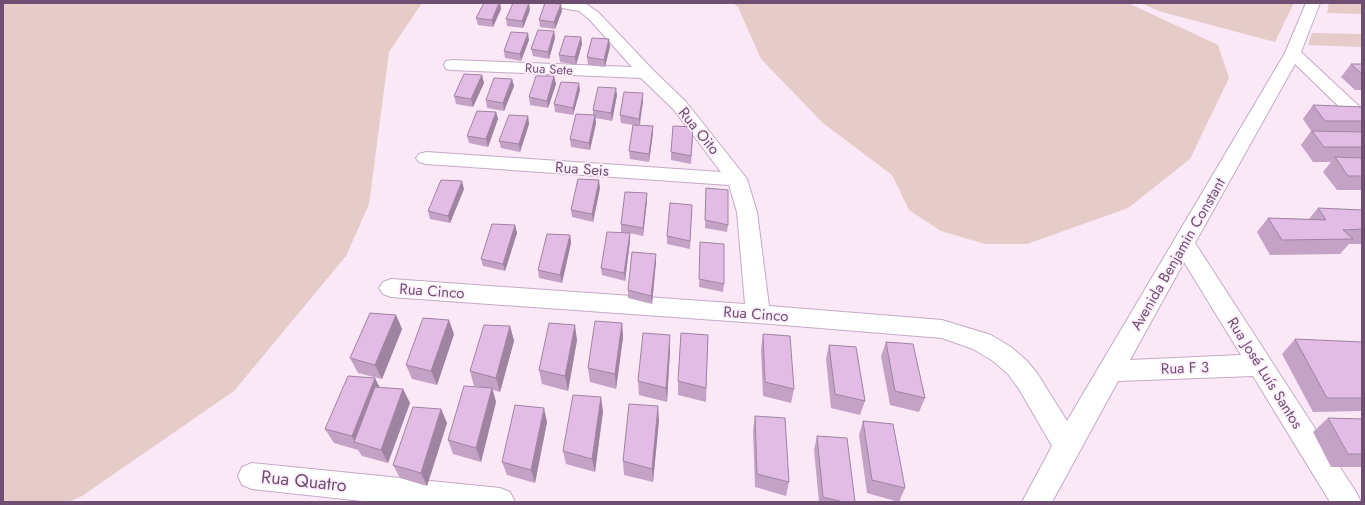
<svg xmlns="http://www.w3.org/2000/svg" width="1365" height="505" viewBox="0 0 1365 505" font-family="Jost,sans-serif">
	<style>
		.green { fill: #e6ccc8 }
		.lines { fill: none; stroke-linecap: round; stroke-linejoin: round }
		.minor-casing { stroke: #c5aac6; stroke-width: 2 }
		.minor { fill: #fff; fill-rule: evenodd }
		.wall { fill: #c3a2c6 }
		.shaded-wall { fill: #9f84a1 }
		.building { fill: #e3bce6; stroke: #9f84a1 }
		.labels { text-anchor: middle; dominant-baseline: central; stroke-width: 3.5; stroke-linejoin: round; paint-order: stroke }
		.far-street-label { font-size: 13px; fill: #6e4f72; stroke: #fdeefb }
		.street-label { font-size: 15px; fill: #6e4f72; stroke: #fdeefb }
		.near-street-label { font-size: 18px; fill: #6e4f72; stroke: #fdeefb }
	</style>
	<rect width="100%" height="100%" fill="#fae8f7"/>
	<path class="green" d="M3,3H422L389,52L369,204L346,256L234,391L82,496L69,502H3Z
		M733,3H1128L1218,45L1229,78L1190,159L1128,208L1027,244H985L941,231L909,210L892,175L823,123L761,59L738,7Z
		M1140,3H1294L1275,42L1162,12Z
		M1329,3H1362V14L1327,13Z
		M1312,33L1362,34V47L1308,45Z"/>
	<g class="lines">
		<g class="minor-casing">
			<path id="minor" d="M549,3H585L599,13L652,69L686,102L744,175L747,179L757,212L769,306L942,320L991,335L1011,347L1026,360L1037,373L1067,421L1285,53L1306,3H1320L1301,52L1362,109V124L1356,123L1295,64L1195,243L1356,492L1361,502H1330L1253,376L1118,381L1052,502H1022L1052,446L1019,389L1008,374L993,361L973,349L942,338L758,323L391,297L383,294L379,288L383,282L391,279L745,304L737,212L729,185L426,164L419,162L416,158L419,154L426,152L721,172L674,110L641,78L452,70L446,69L444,65L446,61L452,60L632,67L589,19L579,11L551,6ZM1184,262L1241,355L1130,360Z
				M252,463L500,488L510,492L515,502H372L252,489L242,485L238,476L242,467Z"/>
		</g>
		<use href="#minor" class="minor"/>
	</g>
	<path class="wall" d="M484,3H500L501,9L493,27L478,25L476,18Z
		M530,10L523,28L507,26L506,19Z
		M562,11L555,29L540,27L539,20Z
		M554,31L555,38L549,59L533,56L531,49Z
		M581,37L582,44L576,65L560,62L559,55Z
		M529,40L521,61L505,58L504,51Z
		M610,46L605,67L588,65L587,57Z
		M1351,64H1362V90H1355L1341,77Z
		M482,75L484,83L473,107L456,104L454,96Z
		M554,76L556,84L548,108L530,105L529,97Z
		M512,79L514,86L504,111L487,108L486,100Z
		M580,90L573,115L555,112L554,104Z
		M643,93V101L640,125L653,126V133L649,162L630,159L629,151L633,125L621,123L620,115Z
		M617,95L612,121L595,118L596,123L590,150L571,147L570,139L593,115V110Z
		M1313,105L1362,107V190H1337L1323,172L1331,162H1313L1301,145L1311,131L1303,119Z
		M496,112L498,119L488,147L469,143L467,136Z
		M528,116L529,124L520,152L501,148L499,141Z
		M693,135L691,164L671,160V152Z
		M600,188L593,222L572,217L571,210Z
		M706,188L728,225L727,232L705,228Z
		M464,189L450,223L430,219L428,211Z
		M647,193V201L643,236L630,233V241L625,281L602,275L601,268L628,233L621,232V224Z
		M692,205L690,249L667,244V236Z
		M1318,208L1362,210V244H1349L1340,254L1270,255L1257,232L1268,218L1309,219Z
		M515,225L517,233L505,271L483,266L481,259Z
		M570,235L571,243L562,283L539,278L538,270Z
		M700,242L724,284L723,292L699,287Z
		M656,262L652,304L628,298V290Z
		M396,315L402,329L382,379L358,373L350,358Z
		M622,323L623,337L616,389L590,382L588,368Z
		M510,326L514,341L500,392L493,390L496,402L481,462L453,454L448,440L480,387L474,386L470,371Z
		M454,334L437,385L412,379L406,365Z
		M763,334L794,389L791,403L763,396L761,349Z
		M708,335L706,402L678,395V381Z
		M1295,339L1362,342V411L1313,412L1282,354Z
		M577,340L568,391L542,384L539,370Z
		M886,342L925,398L919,412L890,405L881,356Z
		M829,345L865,401L860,415L831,408L826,359Z
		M670,350L667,402L639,395L638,381Z
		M380,388L403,389L410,403L388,463L362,456L358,450L334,443L325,429Z
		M441,409L447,423L427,486L400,478L393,465Z
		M603,411L595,472L566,464L563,451Z
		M755,416L789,482L786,496L755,487L753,430Z
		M1328,418L1362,419V467H1331L1313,432Z
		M659,420L653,482L624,475L623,461Z
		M863,421L905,488L899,502L867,493L859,435Z
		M547,422L535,483L507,475L502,462Z
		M817,436L855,502H819L814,450Z"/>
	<path class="shaded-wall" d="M499,3H500L501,9L493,27L492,20Z
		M529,3L530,10L523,28L522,21Z
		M561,4L562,11L555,29L554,22Z
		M554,31L555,38L549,59L548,52Z
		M528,33L529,40L521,61L520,54Z
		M581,37L582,44L576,65L575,57Z
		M609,39L610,46L605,67L604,60Z
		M482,75L484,83L473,107L471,99Z
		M554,76L556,84L548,108L547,101Z
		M512,79L514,86L504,111L503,103Z
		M579,83L580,90L573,115V108Z
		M616,88L617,95L612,121L611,113Z
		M643,93V101L639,126V119Z
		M496,112L498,119L488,147L486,139Z
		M595,115L596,123L590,150L589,143Z
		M528,116L529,124L520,152L519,144Z
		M653,126V133L649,162V154Z
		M599,180L600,188L593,222L592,214Z
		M462,181L464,189L450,223L448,216Z
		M647,193V201L643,236V228Z
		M515,225L517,233L505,271L503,264Z
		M630,233V241L625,281L624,273Z
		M570,235L571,243L562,283L560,275Z
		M656,254V262L652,304L651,296Z
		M396,315L402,329L382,379L375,365Z
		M449,320L454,334L437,385L431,371Z
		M622,323L623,337L616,389L615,374Z
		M575,325L577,340L568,391L565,376Z
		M510,326L514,341L500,392L496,378Z
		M670,335V350L667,402L666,388Z
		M375,378L382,392L355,442L352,436Z
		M492,388L496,402L481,462L476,448Z
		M403,389L410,403L388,463L381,450Z
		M601,397L603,411L595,472L592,459Z
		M658,406L659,420L653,482L652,469Z
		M544,408L547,422L535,483L531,470Z
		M441,409L447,423L427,486L421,473Z"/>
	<path class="building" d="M484,3H499L492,20L476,18Z
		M513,3H529L522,21L506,19Z
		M545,3L561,4L554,22L539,20Z
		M538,30L554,31L548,52L531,49Z
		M511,32L528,33L520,54L504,51Z
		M565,36L581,37L575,57L559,55Z
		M592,38L609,39L604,60L587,57Z
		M1351,64H1362V74Z
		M464,74L482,75L471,99L454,96Z
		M536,76H554L547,101L529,97Z
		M494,78L512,79L503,103L486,100Z
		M561,82L579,83L573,108L554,104Z
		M598,87L616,88L611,113L593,110Z
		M624,92L643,93L639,119L620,115Z
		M1313,105L1362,107V121H1325Z
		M477,111L496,112L486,139L467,136Z
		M576,114L595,115L589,143L570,139Z
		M509,115L528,116L519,144L499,141Z
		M633,125L653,126L649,154L629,151Z
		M673,126L693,127L691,156L671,152Z
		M1312,131L1362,132V147H1324Z
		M1335,157L1362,158V176H1348Z
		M578,179L599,180L592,214L571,210Z
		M441,180L462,181L448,216L428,211Z
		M706,188L728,190V225L705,220Z
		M625,192L647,193L643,228L621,224Z
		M670,203L692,205L690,241L667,236Z
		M1318,208L1362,210V229L1343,230L1353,239L1282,240L1268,218L1326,220Z
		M492,224L515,225L503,264L481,259Z
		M607,232L630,233L624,273L601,268Z
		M547,234L570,235L560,275L538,270Z
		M700,242L724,244V284L699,279Z
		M632,252L656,254L651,296L628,290Z
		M370,313L396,315L375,365L350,358Z
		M423,318L449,320L431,371L406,365Z
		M595,321L622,323L615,374L588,368Z
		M549,323L575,325L565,376L539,370Z
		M484,325L510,326L496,378L470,371Z
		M643,333L670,335L666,388L638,381Z
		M681,333L708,335L706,388L678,381Z
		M763,334L790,336L794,389L765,382Z
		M1295,339L1362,342V398H1327Z
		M886,342L913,344L925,398L895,391Z
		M829,345L856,347L865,401L835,394Z
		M348,376L375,378L352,436L325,429Z
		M464,386L492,388L476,448L448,440Z
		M375,387L403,389L381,450L354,442Z
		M573,395L601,397L592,459L563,451Z
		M629,404L658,406L652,469L623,461Z
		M515,405L544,408L531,470L502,462Z
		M413,407L441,409L421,473L393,465Z
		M755,416L785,418L789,482L757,474Z
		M1328,418L1362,419V454H1348Z
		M863,421L893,424L905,488L872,480Z
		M817,436L847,438L855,502H843L823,497Z"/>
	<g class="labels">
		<g class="far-street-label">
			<text transform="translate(549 69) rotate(3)">Rua Sete</text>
		</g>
		<g class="street-label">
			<text transform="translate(699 131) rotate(51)">Rua Oito</text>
			<text transform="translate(582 169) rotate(4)">Rua Seis</text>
			<text transform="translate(1178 254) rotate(-60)">Avenida Benjamin Constant</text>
			<text transform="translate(432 291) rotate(4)">Rua Cinco</text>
			<text transform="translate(756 314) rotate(4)">Rua Cinco</text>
			<text transform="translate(1185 368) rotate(-2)">Rua F 3</text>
			<text transform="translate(1265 373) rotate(58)">Rua José Luís Santos</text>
		</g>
		<g class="near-street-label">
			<text transform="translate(304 481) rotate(6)">Rua Quatro</text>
		</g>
	</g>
	<rect width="1365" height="505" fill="none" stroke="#6e4f72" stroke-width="8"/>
</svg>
